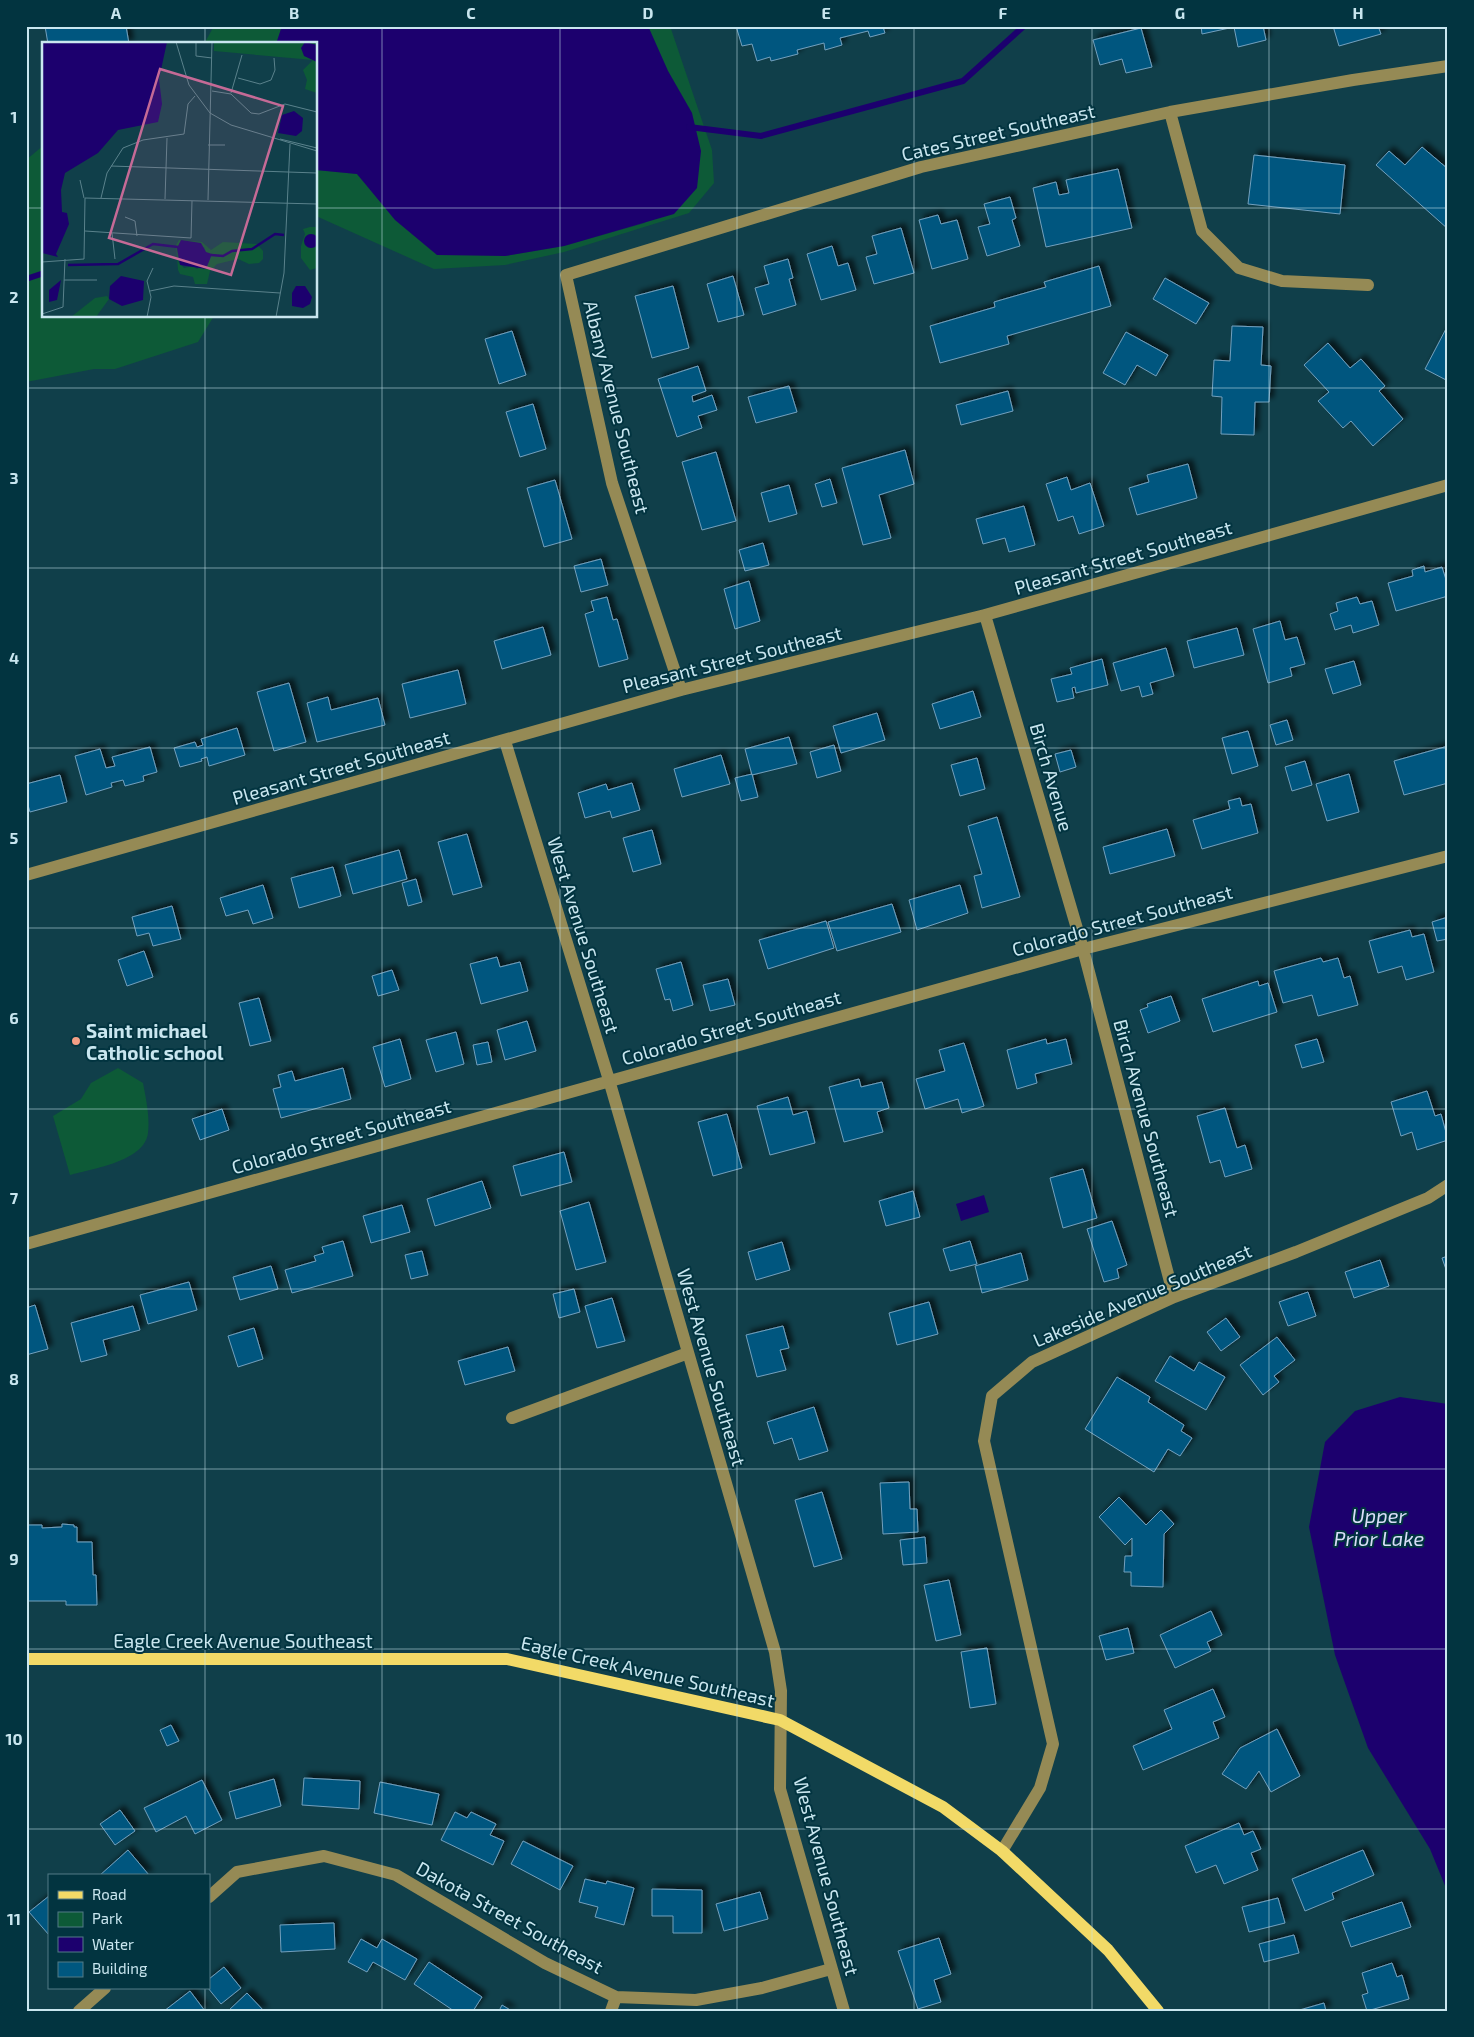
<svg xmlns="http://www.w3.org/2000/svg" width="1474" height="2037" viewBox="0 0 1474 2037" font-family="'Exo 2',sans-serif">
	<style>
		.green { fill: #0d5a37 }
		.water { fill: #1c006e }
		.lines { fill: none; stroke-linecap: round; stroke-linejoin: round }
		.stream { stroke: #1c006e; stroke-width: 6 }
		.building { fill: #00577f; stroke: #73a0be; filter: url(#shadow) }
		.minor { stroke: #958a55; stroke-width: 12 }
		.major { stroke: #f2da67; stroke-width: 12 }
		.grid { fill: none; stroke: #c9e6ef; stroke-width: 1; stroke-opacity: 0.55 }
		.poi-dot { fill: #f39f85; stroke: #023440; stroke-width: 2 }
		.labels { text-anchor: middle; dominant-baseline: central; stroke-width: 4; stroke-linejoin: round; paint-order: stroke }
		.street-label { font-size: 19px; fill: #c9e6ef; stroke: #023440 }
		.poi-label { font-size: 19px; font-weight: bold; fill: #c9e6ef; stroke: #023440; text-anchor: start }
		.water-label { font-size: 20px; font-style: italic; fill: #d9def9; stroke: #023440 }
		.inset-river { fill: none; stroke: #1c006e; stroke-width: 2.5 }
		.inset-road { fill: none; stroke: #5a828c; stroke-width: 1 }
		.view { fill: #c56a96; fill-opacity: 0.15; stroke: #c56a96; stroke-width: 2.5 }
		.inset-edge { fill: none; stroke: #c9e6ef; stroke-width: 2.5 }
		.neatline { fill: none; stroke: #c9e6ef; stroke-width: 2 }
		.grid-label { font-size: 16px; text-anchor: middle; font-weight: bold; fill: #c9e6ef }
	</style>
	<defs>
		<filter id="shadow"><feDropShadow dx="4.5" dy="-4.5" stdDeviation="2.5" flood-color="#0009"/></filter>
	</defs>
	<rect width="100%" height="100%" fill="#103f4a"/>
	<path class="green" d="M214,26H282L276,44H204Z
		M648,26H670L712,150L714,183L689,213L564,252L505,265L434,269L316,216V170L357,174L373,192L505,256L564,246L645,223L692,113L668,71Z
		M44,145V316H214L198,342L115,369H94L26,382V160Z
		M118,1068L143,1083C146,1099 150,1117 148,1133C145,1161 92,1169 70,1175L53,1116L81,1099L91,1083Z"/>
	<path class="water" d="M282,26H648L668,71L692,113L701,151L697,188L674,214L564,246L505,256L437,255L395,220L357,174L316,170V44H276Z
		M984,1195L989,1212L961,1221L956,1204Z
		M1400,1397L1448,1404V1893L1430,1849L1368,1748L1335,1655L1309,1527L1325,1442L1355,1411Z"/>
	<g class="lines">
		<path class="stream" d="M689,127L761,136L963,81L1024,26
			M26,279L44,273"/>
	</g>
	<path class="building" d="M45,26H126L129,44H48Z
		M736,26H885L883,27L885,33L870,37L868,31L840,38L842,45L825,50L824,43L797,50L798,54L771,61L770,57L757,61L752,44L742,46Z
		M1201,26H1263L1266,40L1238,47L1234,27L1202,34Z
		M1333,26H1378L1381,34L1339,46Z
		M1141,28L1152,67L1126,73L1122,59L1100,65L1093,40Z
		M1422,147L1448,169V229L1376,165L1389,151L1405,165Z
		M1254,155L1345,165L1340,214L1248,204Z
		M1118,169L1132,228L1046,247L1033,188L1056,182L1059,195L1069,193L1066,180Z
		M1010,197L1016,218L1012,220L1020,246L987,256L978,227L990,224L984,204Z
		M938,215L941,224L957,220L968,259L932,269L919,220Z
		M901,228L914,273L874,284L866,257L877,254L872,236Z
		M832,246L838,266L848,263L856,290L821,300L807,254Z
		M788,259L793,278L789,279L796,305L763,315L755,288L769,284L764,266Z
		M1099,266L1111,306L1007,336L1009,344L940,363L930,326L995,307L994,302L1046,287L1044,282Z
		M733,276L744,315L718,322L707,284Z
		M1165,278L1209,303L1196,324L1153,299Z
		M673,286L689,348L652,358L635,296Z
		M1448,325V381L1425,369Z
		M1232,326L1263,327L1261,365L1271,366L1269,402H1255L1254,435L1221,434L1222,397L1212,396L1214,360L1230,361Z
		M512,331L526,375L499,384L485,339Z
		M1126,332L1168,355L1156,376L1137,365L1125,385L1103,373Z
		M1328,343L1350,368L1361,359L1385,386L1379,391L1403,419L1373,446L1351,421L1343,428L1318,401L1329,392L1304,365Z
		M698,366L706,391L692,396L693,402L712,395L717,410L698,416L702,428L677,437L658,379Z
		M789,386L797,412L756,423L748,397Z
		M1008,391L1013,411L961,425L956,405Z
		M533,404L546,449L520,457L506,412Z
		M905,450L914,484L879,495L891,538L863,545L842,468Z
		M716,452L736,521L702,530L682,462Z
		M1188,464L1197,498L1137,515L1129,488L1149,482L1147,475Z
		M1067,477L1071,490L1090,483L1104,526L1079,534L1073,516L1058,521L1046,484Z
		M830,479L837,503L822,507L815,484Z
		M555,480L572,539L544,547L527,488Z
		M789,485L797,514L769,522L761,493Z
		M1024,506L1035,545L1009,552L1005,538L983,544L976,519Z
		M763,543L769,565L745,571L739,550Z
		M601,559L608,585L581,592L574,566Z
		M1424,566L1425,572L1442,567L1448,586V596L1396,611L1388,583L1413,576L1412,570Z
		M749,581L760,621L735,629L724,589Z
		M607,597L613,620L617,619L628,659L599,667L585,614L594,611L591,601Z
		M1357,597L1360,604L1372,601L1379,625L1353,633L1351,625L1335,630L1330,614L1338,611L1336,603Z
		M1280,621L1285,640L1297,637L1305,664L1290,668L1292,676L1268,683L1253,629Z
		M543,627L551,655L502,669L494,641Z
		M1237,628L1244,655L1194,668L1187,641Z
		M1166,648L1174,676L1150,683L1153,694L1142,697L1139,686L1121,691L1113,663Z
		M1102,659L1108,685L1076,693L1075,687L1072,688L1074,698L1057,702L1051,679L1072,674L1070,668Z
		M1354,661L1361,685L1333,694L1325,669Z
		M458,670L466,704L410,718L402,684Z
		M289,683L306,742L274,751L257,692Z
		M973,691L981,717L940,729L932,704Z
		M328,697L331,710L378,698L385,725L317,742L307,703Z
		M877,713L885,740L841,753L833,726Z
		M1287,720L1293,740L1276,745L1270,725Z
		M237,728L245,755L209,766L207,757L201,759L202,761L180,767L174,748L195,742L197,747L203,745L201,739Z
		M1248,731L1258,766L1232,774L1222,738Z
		M789,737L797,764L752,775L745,749Z
		M834,745L841,771L817,778L810,752Z
		M1448,746V783L1404,795L1394,761Z
		M150,747L157,772L143,776L144,781L125,786L123,780L111,783L112,787L86,795L75,756L100,749L106,768L115,766L112,757Z
		M1071,750L1076,767L1060,772L1055,754Z
		M721,755L730,784L682,797L674,769Z
		M977,758L985,789L960,796L951,765Z
		M1305,761L1312,785L1292,791L1285,767Z
		M752,774L758,797L741,801L735,778Z
		M1349,774L1359,812L1327,821L1316,784Z
		M60,775L67,802L30,812L26,798V784Z
		M632,783L640,810L612,818L610,811L585,818L578,793L606,784L608,790Z
		M1240,798L1242,806L1251,804L1258,833L1202,849L1193,820L1230,809L1228,801Z
		M997,817L1020,897L982,908L974,876L982,874L968,826Z
		M1167,829L1175,856L1110,874L1103,847Z
		M652,830L661,864L633,872L623,838Z
		M467,834L482,887L453,895L438,842Z
		M399,850L407,879L353,894L345,865Z
		M333,867L341,896L299,908L291,878Z
		M416,879L422,902L408,906L402,883Z
		M263,885L273,918L253,924L248,910L226,916L220,898Z
		M960,885L968,913L917,930L909,900Z
		M892,904L901,932L837,951L828,922Z
		M172,906L181,939L153,946L149,933L137,936L132,917Z
		M1448,917V939L1437,941L1432,922Z
		M826,921L834,948L768,969L759,940Z
		M1410,930L1412,937L1424,934L1434,972L1406,980L1402,966L1378,973L1369,941Z
		M144,951L153,977L127,986L118,960Z
		M497,957L500,967L520,962L528,991L481,1004L470,964Z
		M1321,958L1323,962L1338,958L1344,978L1350,976L1358,1005L1318,1016L1312,995L1283,1003L1274,971Z
		M681,962L693,1005L673,1011L670,999L665,1000L656,969Z
		M392,970L399,990L378,996L372,976Z
		M728,979L735,1005L710,1011L703,985Z
		M1258,981L1259,986L1268,983L1277,1012L1213,1032L1202,999Z
		M1171,996L1180,1021L1148,1033L1140,1010L1148,1007L1147,1004Z
		M259,998L271,1041L250,1046L239,1003Z
		M527,1021L536,1051L505,1060L497,1030Z
		M456,1032L464,1064L436,1072L426,1040Z
		M400,1039L411,1079L385,1087L373,1047Z
		M1046,1039L1047,1044L1066,1039L1072,1064L1035,1074L1037,1083L1017,1089L1007,1050Z
		M1317,1039L1324,1062L1302,1068L1295,1045Z
		M488,1042L492,1062L477,1065L473,1045Z
		M964,1043L984,1106L962,1113L958,1099L925,1109L916,1079L945,1071L939,1050Z
		M343,1068L351,1099L281,1118L273,1089L281,1087L278,1075L292,1071L295,1081Z
		M859,1079L861,1087L882,1082L889,1108L877,1112L883,1132L844,1142L829,1087Z
		M1427,1091L1435,1116L1441,1114L1448,1140L1417,1150L1412,1132L1401,1136L1391,1102Z
		M788,1097L793,1115L807,1111L815,1143L770,1155L757,1106Z
		M1225,1108L1237,1148L1245,1145L1252,1169L1225,1177L1220,1160L1210,1163L1197,1116Z
		M222,1109L229,1130L200,1140L192,1119Z
		M727,1114L742,1168L713,1176L698,1122Z
		M564,1152L572,1182L521,1196L513,1166Z
		M1083,1169L1097,1218L1063,1228L1050,1178Z
		M482,1181L491,1208L435,1226L427,1199Z
		M913,1191L920,1217L886,1226L879,1201Z
		M589,1202L606,1262L576,1270L560,1211Z
		M402,1205L410,1232L371,1243L363,1216Z
		M1112,1221L1127,1265L1117,1269L1119,1278L1104,1282L1087,1229Z
		M343,1241L353,1276L292,1293L285,1270L316,1261L314,1256L324,1253L322,1247Z
		M970,1241L977,1264L950,1271L943,1249Z
		M782,1242L790,1270L756,1280L748,1252Z
		M422,1251L428,1275L411,1279L405,1255Z
		M1021,1253L1028,1280L982,1293L975,1266Z
		M1448,1256V1275L1442,1258Z
		M1380,1260L1389,1286L1354,1298L1345,1272Z
		M271,1266L278,1289L240,1300L233,1277Z
		M189,1282L197,1310L148,1324L140,1295Z
		M574,1289L580,1312L559,1318L553,1294Z
		M1308,1292L1316,1316L1288,1326L1279,1302Z
		M612,1298L625,1341L597,1348L585,1306Z
		M929,1302L938,1334L897,1345L889,1313Z
		M35,1305L48,1349L26,1355V1308Z
		M133,1306L140,1330L103,1340L107,1355L81,1362L71,1323Z
		M1226,1318L1240,1337L1221,1351L1207,1332Z
		M783,1326L789,1348L780,1350L786,1370L757,1377L746,1335Z
		M254,1328L263,1359L238,1367L228,1336Z
		M1277,1337L1295,1360L1274,1376L1279,1382L1263,1395L1240,1365Z
		M508,1347L515,1371L465,1385L458,1361Z
		M1170,1356L1194,1371L1199,1362L1225,1377L1206,1410L1155,1381Z
		M1117,1377L1150,1397L1148,1402L1184,1425L1181,1431L1192,1438L1180,1456L1168,1449L1154,1472L1085,1429Z
		M814,1407L828,1451L799,1460L792,1438L774,1444L767,1422Z
		M909,1482L910,1509H917L918,1532L883,1534L880,1483Z
		M822,1492L842,1559L814,1567L795,1500Z
		M1119,1497L1146,1525L1161,1510L1174,1524L1164,1534L1163,1587L1131,1586V1572H1124L1125,1556H1132V1538L1125,1545L1099,1517Z
		M62,1524L74,1525V1527H77V1542H92L93,1575H96L97,1605H66V1601H26V1525H42V1528L62,1527Z
		M925,1537L927,1563L903,1565L900,1540Z
		M949,1580L961,1635L936,1641L924,1585Z
		M1211,1611L1222,1635L1207,1642L1211,1651L1175,1668L1160,1635Z
		M1128,1628L1134,1653L1106,1660L1099,1636Z
		M987,1648L996,1704L970,1708L961,1652Z
		M1213,1689L1225,1717L1213,1722L1219,1738L1143,1770L1133,1746L1172,1729L1164,1710Z
		M171,1725L179,1741L167,1746L160,1730Z
		M1277,1729L1300,1776L1271,1792L1259,1771L1246,1789L1222,1774L1240,1748Z
		M304,1778L360,1781L359,1809L302,1805Z
		M274,1779L281,1806L236,1819L229,1792Z
		M202,1780L222,1820L195,1834L186,1816L156,1832L144,1808Z
		M380,1782L439,1794L432,1825L374,1813Z
		M120,1810L135,1831L115,1845L100,1824Z
		M455,1812L467,1818L471,1812L496,1824L490,1835L504,1841L493,1865L441,1840Z
		M1239,1823L1244,1835L1253,1831L1261,1849L1251,1853L1258,1870L1224,1884L1216,1865L1196,1873L1185,1846Z
		M523,1841L573,1866L560,1890L511,1864Z
		M128,1850L149,1875L99,1876Z
		M1363,1850L1374,1875L1332,1893L1334,1899L1305,1911L1292,1879Z
		M585,1879L606,1884L607,1881L634,1888L624,1925L595,1917L598,1907L579,1902Z
		M652,1889L702,1890V1933H673V1916H652Z
		M760,1892L768,1919L724,1931L716,1904Z
		M49,1896V1935L29,1912Z
		M1278,1898L1285,1923L1249,1932L1242,1907Z
		M1402,1902L1411,1927L1351,1947L1342,1922Z
		M334,1923L335,1949L281,1952L280,1925Z
		M1294,1935L1299,1953L1264,1962L1259,1944Z
		M939,1938L951,1974L934,1980L941,2002L918,2009L898,1951Z
		M361,1939L377,1948L382,1939L417,1959L405,1980L373,1962L367,1972L348,1962Z
		M429,1962L482,1997L473,2011H454L414,1984Z
		M1392,1963L1397,1977L1402,1975L1409,1999L1367,2011L1362,1995L1368,1993L1362,1973Z
		M224,1967L241,1988L221,2004L208,1988L209,1979Z
		M190,1991L205,2011H164Z
		M247,1993L264,2011H228Z
		M1324,2003L1326,2011H1296Z
		M502,2005L512,2011H499Z"/>
	<g class="lines">
		<path class="minor" d="M1170,112L1202,231L1239,268L1282,281L1368,285
			M985,615L1083,949L1174,1297
			M681,690L612,483L566,275L921,167L1170,112L1353,80L1448,66
			M505,741L609,1080L775,1652L781,1691L780,1789L844,2011
			M26,875L681,690L985,615L1448,485
			M26,1244L1083,949L1448,856
			M512,1418L688,1353
			M1002,1851L1040,1788L1053,1744L984,1441L992,1396L1032,1362L1174,1297L1296,1252L1428,1198L1448,1185
			M209,1897L237,1872L324,1856L396,1875L545,1963L616,1997L696,2000L762,1988L831,1969
			M79,2011L105,1988
			M611,2011L616,1997"/>
		<path class="major" d="M26,1659H507L780,1720L943,1807L1002,1851L1108,1950L1158,2011"/>
	</g>
	<path class="grid" d="M205,26V44M382,26V2011M560,26V2011M737,26V2011M914,26V2011M1092,26V2011M1269,26V2011M26,208H44M316,208H1448M205,316V1876M26,388H1448M26,568H1448M26,748H1448M26,928H1448M26,1109H1448M26,1289H1448M26,1469H1448M26,1649H1448M26,1829H1448M205,1988V2011"/>
	<circle class="poi-dot" cx="76" cy="1041" r="5"/>
	<g class="labels">
		<g class="street-label">
			<text transform="translate(998 132) rotate(-13)">Cates Street Southeast</text>
			<text transform="translate(617 407) rotate(76)">Albany Avenue Southeast</text>
			<text transform="translate(1123 557) rotate(-16)">Pleasant Street Southeast</text>
			<text transform="translate(732 659) rotate(-14)">Pleasant Street Southeast</text>
			<text transform="translate(341 767) rotate(-16)">Pleasant Street Southeast</text>
			<text transform="translate(1052 777) rotate(74)">Birch Avenue</text>
			<text transform="translate(1122 920) rotate(-15)">Colorado Street Southeast</text>
			<text transform="translate(584 935) rotate(73)">West Avenue Southeast</text>
			<text transform="translate(731 1027) rotate(-16)">Colorado Street Southeast</text>
			<text transform="translate(1147 1118) rotate(75)">Birch Avenue Southeast</text>
			<text transform="translate(341 1136) rotate(-16)">Colorado Street Southeast</text>
			<text transform="translate(1142 1295) rotate(-23)">Lakeside Avenue Southeast</text>
			<text transform="translate(712 1367) rotate(74)">West Avenue Southeast</text>
			<text x="243" y="1640">Eagle Creek Avenue Southeast</text>
			<text transform="translate(648 1671) rotate(13)">Eagle Creek Avenue Southeast</text>
			<text transform="translate(827 1876) rotate(75)">West Avenue Southeast</text>
			<text transform="translate(510 1917) rotate(29)">Dakota Street Southeast</text>
		</g>
		<g class="poi-label">
			<text x="86" y="1030">Saint michael<tspan x="86" dy="22">Catholic school</tspan></text>
		</g>
		<g class="water-label">
			<text x="1379" y="1515">Upper<tspan x="1379" dy="23">Prior Lake</tspan></text>
		</g>
	</g>
	<g transform="translate(42 42)">
		<rect width="275" height="275" fill="#103f4a"/>
		<path d="M172,0H275V51L263,47L265,38L261,28L271,18L172,9ZM268,185H275V193L267,192L268,206L275,205V226L268,228L259,216V204L263,192L261,187ZM137,198L160,200L169,208L181,200L215,202L221,209V217L217,221L207,222L196,217L175,222L168,229L165,242H153L151,235L138,232L136,228L134,203ZM162,205L167,220L155,227L151,224L142,226L136,219L135,206ZM65,254L67,257L54,275H29L53,256Z" fill="#0d5a37" fill-rule="evenodd"/>
		<path d="M0,0H125L117,37L120,62L116,80L76,88L56,111L23,131L19,148L20,170L25,171L27,182L14,212L16,215L0,211ZM263,0L275,3V20L262,14L259,6ZM252,69L261,76L260,89L254,94L236,91L240,73ZM262 199a7 7 0 1 1 14 0a7 7 0 1 1-14 0ZM139,198L159,201L164,210L170,212L164,227L138,223L135,206ZM79,234L102,239L101,258L80,264L67,257L68,244ZM19,238L15,258L7,260V248ZM254,244H263L270,255L268,262L261,266L250,264V251Z" fill="#1c006e"/>
		<path class="inset-river" d="M169,213L181,214L190,209L210,207L233,192L242,193M26,223L76,222L111,202L136,205"/>
		<path class="inset-road" d="M134,0L147,43L168,71L189,83L275,109M154,0V14L170,16M196,36L218,42L229,38L233,28L232,16M170,49L189,52L209,71L217,72L243,62L275,70M189,51L200,13M238,97L275,106M166,103H183M69,124L275,131M38,138L42,156M59,156L65,131L81,106L101,98L142,92L146,62L153,54M123,157L125,96M166,158L170,0M83,175L93,179L95,194M43,189L149,196L150,159M70,191L73,217M0,220L42,217L43,156L275,162M22,238H55M108,249L132,244L238,251M0,272L21,265L23,217M105,275L109,255L105,239L111,226M234,275L242,231L248,102"/>
		<path class="view" d="M118,27L241,64L189,233L67,196Z"/>
		<rect width="275" height="275" class="inset-edge"/>
	</g>
	<rect width="1474" height="2037" fill="none" stroke="#023440" stroke-width="55"/>
	<rect x="48" y="1874" width="162" height="115" fill="#023440" stroke="#527b86"/>
	<rect x="58" y="1891" width="25" height="8" fill="#f2da67" stroke="#527b86"/>
	<text x="92" y="1900" font-size="15" fill="#c9e6ef">Road</text>
	<rect x="58" y="1912" width="25" height="15" fill="#0d5a37" stroke="#527b86"/>
	<text x="92" y="1924" font-size="15" fill="#c9e6ef">Park</text>
	<rect x="58" y="1937" width="25" height="15" fill="#1c006e" stroke="#527b86"/>
	<text x="92" y="1950" font-size="15" fill="#c9e6ef">Water</text>
	<rect x="58" y="1962" width="25" height="15" fill="#00577f" stroke="#527b86"/>
	<text x="92" y="1974" font-size="15" fill="#c9e6ef">Building</text>
	<rect x="28" y="28" width="1418" height="1982" class="neatline"/>
	<g class="grid-label">
		<text x="116" y="19">A</text>
		<text x="294" y="19">B</text>
		<text x="471" y="19">C</text>
		<text x="648" y="19">D</text>
		<text x="826" y="19">E</text>
		<text x="1003" y="19">F</text>
		<text x="1180" y="19">G</text>
		<text x="1358" y="19">H</text>
		<text x="14" y="123">1</text>
		<text x="14" y="303">2</text>
		<text x="14" y="484">3</text>
		<text x="14" y="664">4</text>
		<text x="14" y="844">5</text>
		<text x="14" y="1024">6</text>
		<text x="14" y="1204">7</text>
		<text x="14" y="1385">8</text>
		<text x="14" y="1565">9</text>
		<text x="14" y="1745">10</text>
		<text x="14" y="1925">11</text>
	</g>
</svg>
